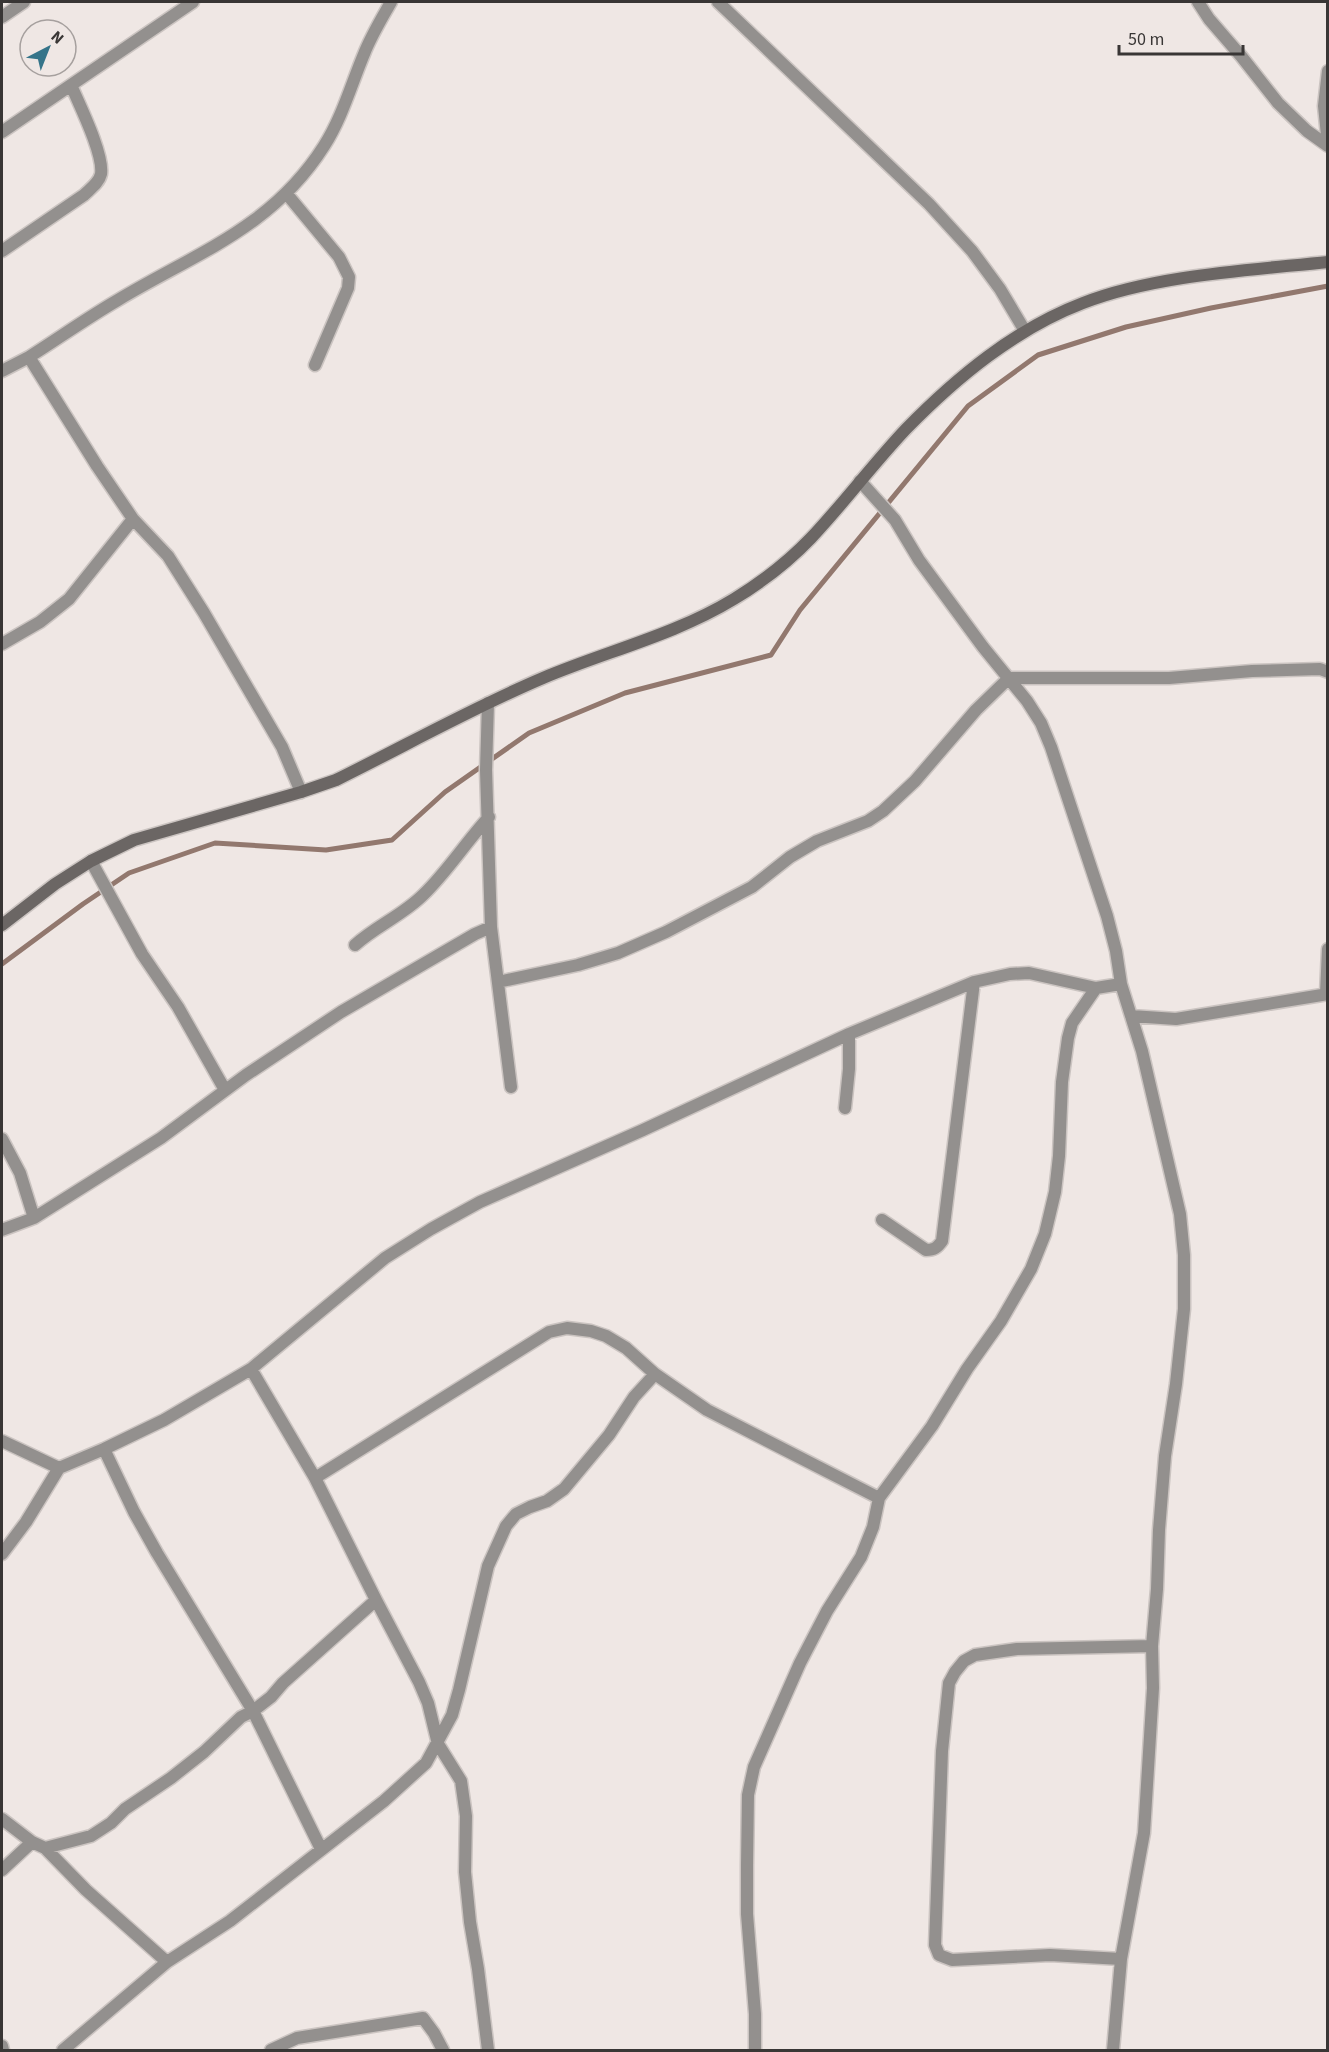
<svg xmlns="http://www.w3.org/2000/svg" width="1329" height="2052" viewBox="0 0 1329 2052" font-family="'Source Sans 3',sans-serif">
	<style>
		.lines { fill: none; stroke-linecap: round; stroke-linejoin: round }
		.stream { stroke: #92786e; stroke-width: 5 }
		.street-casing { stroke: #cbc4c1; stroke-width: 15 }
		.secondary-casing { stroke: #cbc4c1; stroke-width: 15 }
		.street { stroke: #93908e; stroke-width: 12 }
		.secondary { stroke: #6b6664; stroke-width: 12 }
	</style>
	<rect width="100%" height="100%" fill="#efe7e4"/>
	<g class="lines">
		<path class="stream" d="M2,964L83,904L129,873L215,843L326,850L392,840L445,792L529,733L625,693L771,655L800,610L968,406L1038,355L1126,327L1211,308L1328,286"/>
		<g class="street-casing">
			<path id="street" d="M718,2L929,204L972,251L1000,289L1025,331
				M1198,2L1209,19L1241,56L1278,103L1307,131L1328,146
				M2,17L24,2
				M1328,71L1324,106L1328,145
				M2,132L193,2
				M286,193L339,257L349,277L348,288L315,365
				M2,251L84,195C90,189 99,183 101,174C104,154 79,104 71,85
				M29,357C59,338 87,318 118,300C196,253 272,228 324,146C342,118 351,85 364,54C371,36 382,18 391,2
				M2,371L29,357L97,466L133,519
				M860,481L895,520L919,560L983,647L1027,701L1041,723L1051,747L1107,916L1116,951L1121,984L1142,1051L1180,1214L1184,1255V1309L1176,1384L1165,1456L1159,1530L1157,1589L1152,1646L1153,1688L1144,1833L1121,1959L1113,2050
				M2,644L40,622L69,599L133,519L168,556L204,613L282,747L301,792
				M488,703L486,770L491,927L511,1087
				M91,861L142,954L178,1007L225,1090
				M355,945C376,926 403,915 423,895C447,872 466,842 489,817
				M498,982L578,965L618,953L666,932L752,887L790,857L817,841L868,821L883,811L915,781L976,710L1009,678H1169L1252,671L1320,669L1328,672
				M1326,994L1328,949
				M1131,1016L1176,1019L1328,994
				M845,1108L849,1069V1034
				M2,1139L20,1173L34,1218L2,1230
				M34,1218L161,1138L246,1075L341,1012L475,934L491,927
				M882,1220L926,1250C934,1250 937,1248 942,1241L974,982
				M251,1369L315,1478L376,1600
				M2,1441L59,1468
				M104,1449L134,1512L157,1553L253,1711L321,1849
				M315,1478L549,1332L567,1328L591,1331L606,1336L626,1348L655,1374L707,1410L879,1498
				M2,1554L26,1522L59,1468L104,1449L164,1420L251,1369L385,1258L431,1229L480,1202L643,1130L849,1034L974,982L1010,974L1029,973L1096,988L1121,984
				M2,1819L32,1842L45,1848L91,1836L111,1823L125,1809L171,1778L204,1752L241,1717L253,1711L271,1697L283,1683L376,1600L419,1682L428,1703L438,1744L461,1781L466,1816L465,1872L470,1922L478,1969L488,2050
				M45,1848L86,1890L167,1962
				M2,1870L32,1842
				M1121,1959L1050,1955L952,1960L939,1955L935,1945L942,1751L949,1683L955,1672L964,1661L975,1655L1017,1649L1152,1646
				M2,2046L3,2050
				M63,2050L167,1962L230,1921L384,1801L426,1763L452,1715L459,1690L488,1566L506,1526L516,1514L530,1507L547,1501L564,1489L609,1435L634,1397L655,1374
				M271,2050L297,2038L423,2018L434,2033L443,2050
				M755,2050V2014L747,1914V1865L748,1795L754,1767L800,1663L827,1611L861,1557L873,1527L879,1498L932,1426L967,1369L1001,1321L1031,1269L1045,1234L1055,1192L1059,1156L1062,1082L1068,1038L1072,1023L1096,988"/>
		</g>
		<g class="secondary-casing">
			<path id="secondary" d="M2,925L55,884L91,861L134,840L301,792L336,780C405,746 472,708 543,678C607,651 675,635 734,599C762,582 789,561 811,538C844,503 873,464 906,429C957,377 1015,329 1083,303C1154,275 1252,270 1328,262"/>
		</g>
		<use href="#street" class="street"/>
		<use href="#secondary" class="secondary"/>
	</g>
	<rect width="1329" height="2052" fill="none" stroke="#393635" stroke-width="6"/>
	<g transform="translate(48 48) rotate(42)"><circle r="28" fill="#efe7e4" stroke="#a6a09e" stroke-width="1.5"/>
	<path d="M0-4.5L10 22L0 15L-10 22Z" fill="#357489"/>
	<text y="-9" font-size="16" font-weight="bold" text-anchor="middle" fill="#393635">N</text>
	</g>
	<path d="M1119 45v9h124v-9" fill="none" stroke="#393635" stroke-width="3"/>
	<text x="1128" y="45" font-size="18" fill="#393635" stroke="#efe7e4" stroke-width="4.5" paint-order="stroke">50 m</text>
</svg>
